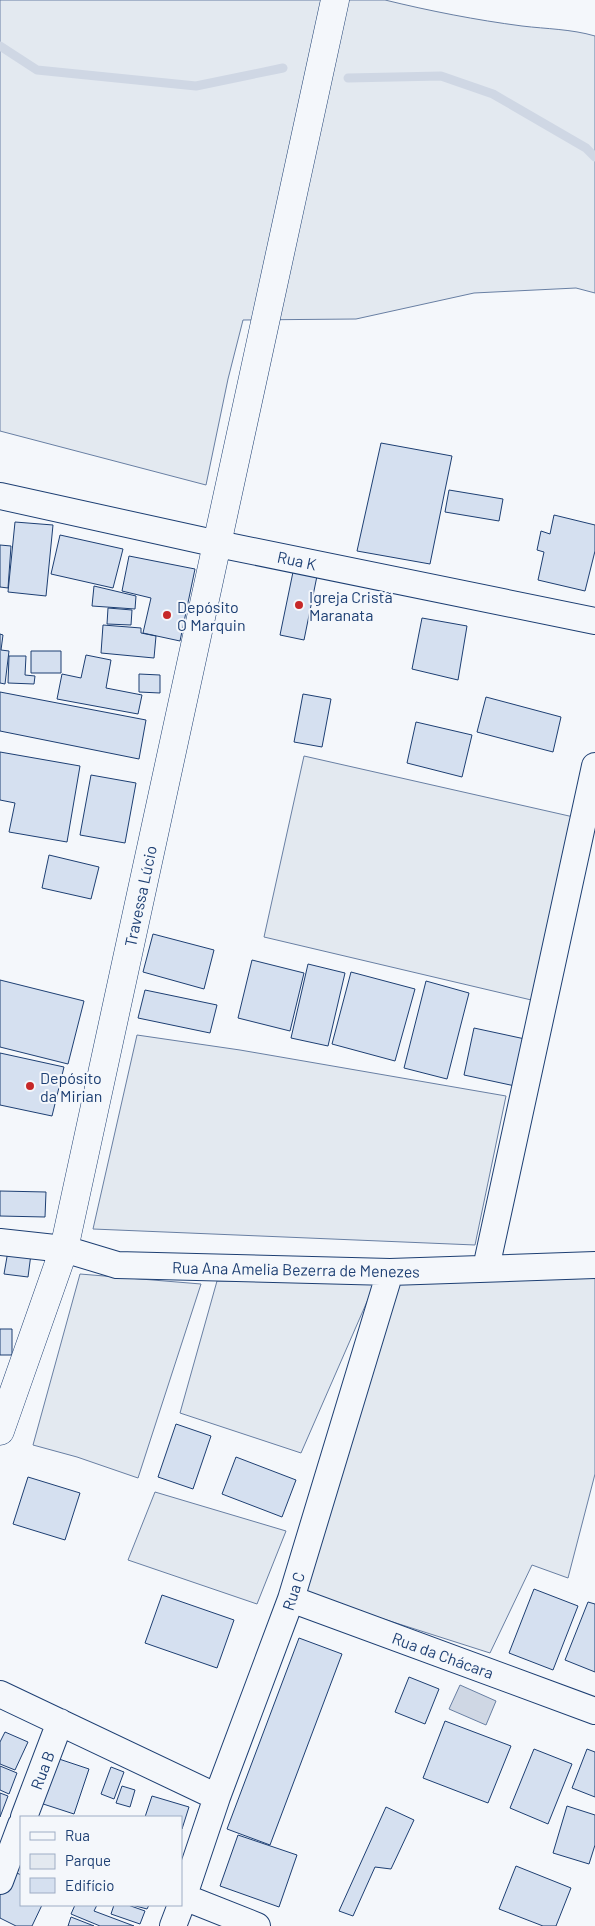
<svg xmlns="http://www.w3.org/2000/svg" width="595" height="1926" viewBox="0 0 595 1926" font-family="Barlow,sans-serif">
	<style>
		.green { fill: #e3e9f0; stroke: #687fa3 }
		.water { fill: #cfd7e4; stroke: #687fa3 }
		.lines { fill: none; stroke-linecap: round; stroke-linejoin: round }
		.stream { stroke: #cfd7e4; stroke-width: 9 }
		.building { fill: #d5e0f0; stroke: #1d3f73 }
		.street-casing { stroke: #1d3f73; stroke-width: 28 }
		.secondary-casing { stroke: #1d3f73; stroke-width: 29 }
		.street { stroke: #f4f7fb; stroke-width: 26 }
		.secondary { stroke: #f4f7fb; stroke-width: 28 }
		.poi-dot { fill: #c62828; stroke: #f4f7fb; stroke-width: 2 }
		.labels { text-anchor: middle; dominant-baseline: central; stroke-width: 4; stroke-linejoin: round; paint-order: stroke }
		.street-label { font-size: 16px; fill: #1d3f73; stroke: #f4f7fb }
		.poi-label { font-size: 16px; fill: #1d3f73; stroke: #f4f7fb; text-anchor: start }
	</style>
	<rect width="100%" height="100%" fill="#f4f7fb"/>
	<path class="green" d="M0,0H385C430,11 476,20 522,26C547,29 571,29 595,36V293L576,288L474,293L356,319L243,320L228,379L206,485L0,431Z
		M304,756L578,818L544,1003L264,937Z
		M137,1035L240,1050L506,1096L475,1245L93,1229Z
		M80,1274L201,1284L138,1478L77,1457L33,1445Z
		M595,1278V1474L568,1578L532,1565L490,1653L302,1593L396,1284Z
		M217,1281H376L301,1453L180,1413Z
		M155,1492L286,1531L257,1604L128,1560Z"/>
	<path class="water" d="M460,1685L496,1701L486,1725L449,1709Z"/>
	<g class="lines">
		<path class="stream" d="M0,46L37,70L196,86L283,68
			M348,78L441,76L493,94L586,148L595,157"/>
	</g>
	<path class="building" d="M381,443L452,456L430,564L357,551Z
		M449,490L503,499L499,521L445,512Z
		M554,515L595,525V551L585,591L538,580L544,552L537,550L541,531L550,534Z
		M15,522L53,525L46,596L8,592Z
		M60,535L123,549L113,588L51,574Z
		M0,545L11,546L8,588L0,587Z
		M129,556L195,569L180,641L143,633L151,598L122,591Z
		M293,572L317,576L304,640L280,635Z
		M94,586L136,596L135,609L92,606Z
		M108,608L132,610L131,625L107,624Z
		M422,618L467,626L458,680L412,669Z
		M103,625L141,628V633L156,636L154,658L101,653Z
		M0,634L3,635L1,650L9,651L5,684L0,683Z
		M31,651H61V673H31Z
		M86,655L111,660L106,688L142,695L138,714L57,699L62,674L81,678Z
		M9,656H26L25,675L35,676L34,684L8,683Z
		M139,674L160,675V693L139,692Z
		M0,692L146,720L139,759L0,731Z
		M303,694L331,699L322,747L294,742Z
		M486,697L561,717L553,752L477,732Z
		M416,722L472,735L462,777L407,763Z
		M0,752L80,766L67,842L9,832L15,803L0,800Z
		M91,775L136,783L125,843L80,835Z
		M49,855L99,867L91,899L42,888Z
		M153,934L214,950L204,989L143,972Z
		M252,960L304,973L290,1031L238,1018Z
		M308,964L345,973L328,1046L291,1038Z
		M351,972L415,989L395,1061L332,1044Z
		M0,980L84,1001L68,1064L0,1047Z
		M426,981L469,993L447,1079L404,1068Z
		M145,990L217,1005L210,1033L138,1018Z
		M474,1028L525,1039L515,1086L464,1075Z
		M0,1053L64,1067L52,1116L0,1105Z
		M0,1191L46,1192L45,1217L0,1216Z
		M8,1251L31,1254L28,1277L4,1274Z
		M0,1329H12V1355H0Z
		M176,1424L211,1436L193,1489L158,1477Z
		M236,1457L296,1480L282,1517L222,1494Z
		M28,1477L80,1493L65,1540L13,1524Z
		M534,1589L578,1606L553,1670L509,1653Z
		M162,1595L234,1620L217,1668L145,1643Z
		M588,1602L595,1604V1672L565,1660Z
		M299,1638L342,1654L270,1845L227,1829Z
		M409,1677L439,1689L425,1724L395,1712Z
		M445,1721L511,1746L488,1803L423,1778Z
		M5,1732L28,1742L15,1770L0,1764V1742Z
		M534,1749L572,1764L548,1824L510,1808Z
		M587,1749L595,1752V1797L572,1788Z
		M50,1756L89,1769L74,1814L34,1801Z
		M0,1766L17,1773L9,1794L0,1790Z
		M111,1767L124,1772L114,1799L101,1794Z
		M122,1786L135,1790L130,1807L116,1803Z
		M0,1793L8,1796L0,1817Z
		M152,1796L189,1807L182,1829L181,1817H145Z
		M567,1806L595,1815V1845L589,1864L553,1853Z
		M386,1807L414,1820L391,1869L375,1867L353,1916L339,1911Z
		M238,1835L297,1855L279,1907L220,1886Z
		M516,1866L571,1888L556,1926H543L499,1909Z
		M11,1870L21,1875V1905H42L32,1926H16L0,1918V1892Z
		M75,1905H97L94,1911L134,1926H100L71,1914Z
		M114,1905H128L145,1911L140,1924L111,1914Z
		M132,1905H149L147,1909Z
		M71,1917L94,1926H68Z"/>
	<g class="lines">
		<g class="street-casing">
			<path id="street" d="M0,496L218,544L595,621
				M0,1242L64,1249L117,1265L390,1272L595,1265
				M486,1268L595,766
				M291,1599L595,1711
				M0,1694L217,1797
				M24,1817L60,1722
				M0,1881L21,1825
				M184,1897L257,1926
				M181,1904L217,1797L291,1599L390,1272
				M173,1926L181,1905"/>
		</g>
		<g class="secondary-casing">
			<path id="secondary" d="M0,1431L64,1249L335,0"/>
		</g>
		<use href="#street" class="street"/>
		<use href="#secondary" class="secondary"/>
	</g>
	<g class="poi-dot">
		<circle cx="299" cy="605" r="5"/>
		<circle cx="167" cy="615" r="5"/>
		<circle cx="30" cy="1086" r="5"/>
	</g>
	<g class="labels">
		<g class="street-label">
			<text transform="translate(297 560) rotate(12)">Rua K</text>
			<text transform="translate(140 896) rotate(-78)">Travessa Lúcio</text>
			<text transform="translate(296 1269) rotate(1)">Rua Ana Amelia Bezerra de Menezes</text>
			<text transform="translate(293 1591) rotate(-72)">Rua C</text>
			<text transform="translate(443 1655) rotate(20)">Rua da Chácara</text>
			<text transform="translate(42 1770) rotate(-69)">Rua B</text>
		</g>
		<g class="poi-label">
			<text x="309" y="596">Igreja Cristã<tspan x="309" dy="18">Maranata</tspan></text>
			<text x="177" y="606">Depósito<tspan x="177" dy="18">O Marquin</tspan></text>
			<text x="40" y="1077">Depósito<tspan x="40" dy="18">da Mirian</tspan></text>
		</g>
	</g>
	<rect x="20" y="1816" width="162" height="90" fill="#f4f7fb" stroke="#9eadc5"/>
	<rect x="30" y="1832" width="25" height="8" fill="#f4f7fb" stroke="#9eadc5"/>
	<text x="65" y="1841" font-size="15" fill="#1d3f73">Rua</text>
	<rect x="30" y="1854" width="25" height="15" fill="#e3e9f0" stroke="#9eadc5"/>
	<text x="65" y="1866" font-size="15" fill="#1d3f73">Parque</text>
	<rect x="30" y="1878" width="25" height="15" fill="#d5e0f0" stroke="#9eadc5"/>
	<text x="65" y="1891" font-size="15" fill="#1d3f73">Edifício</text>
</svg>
